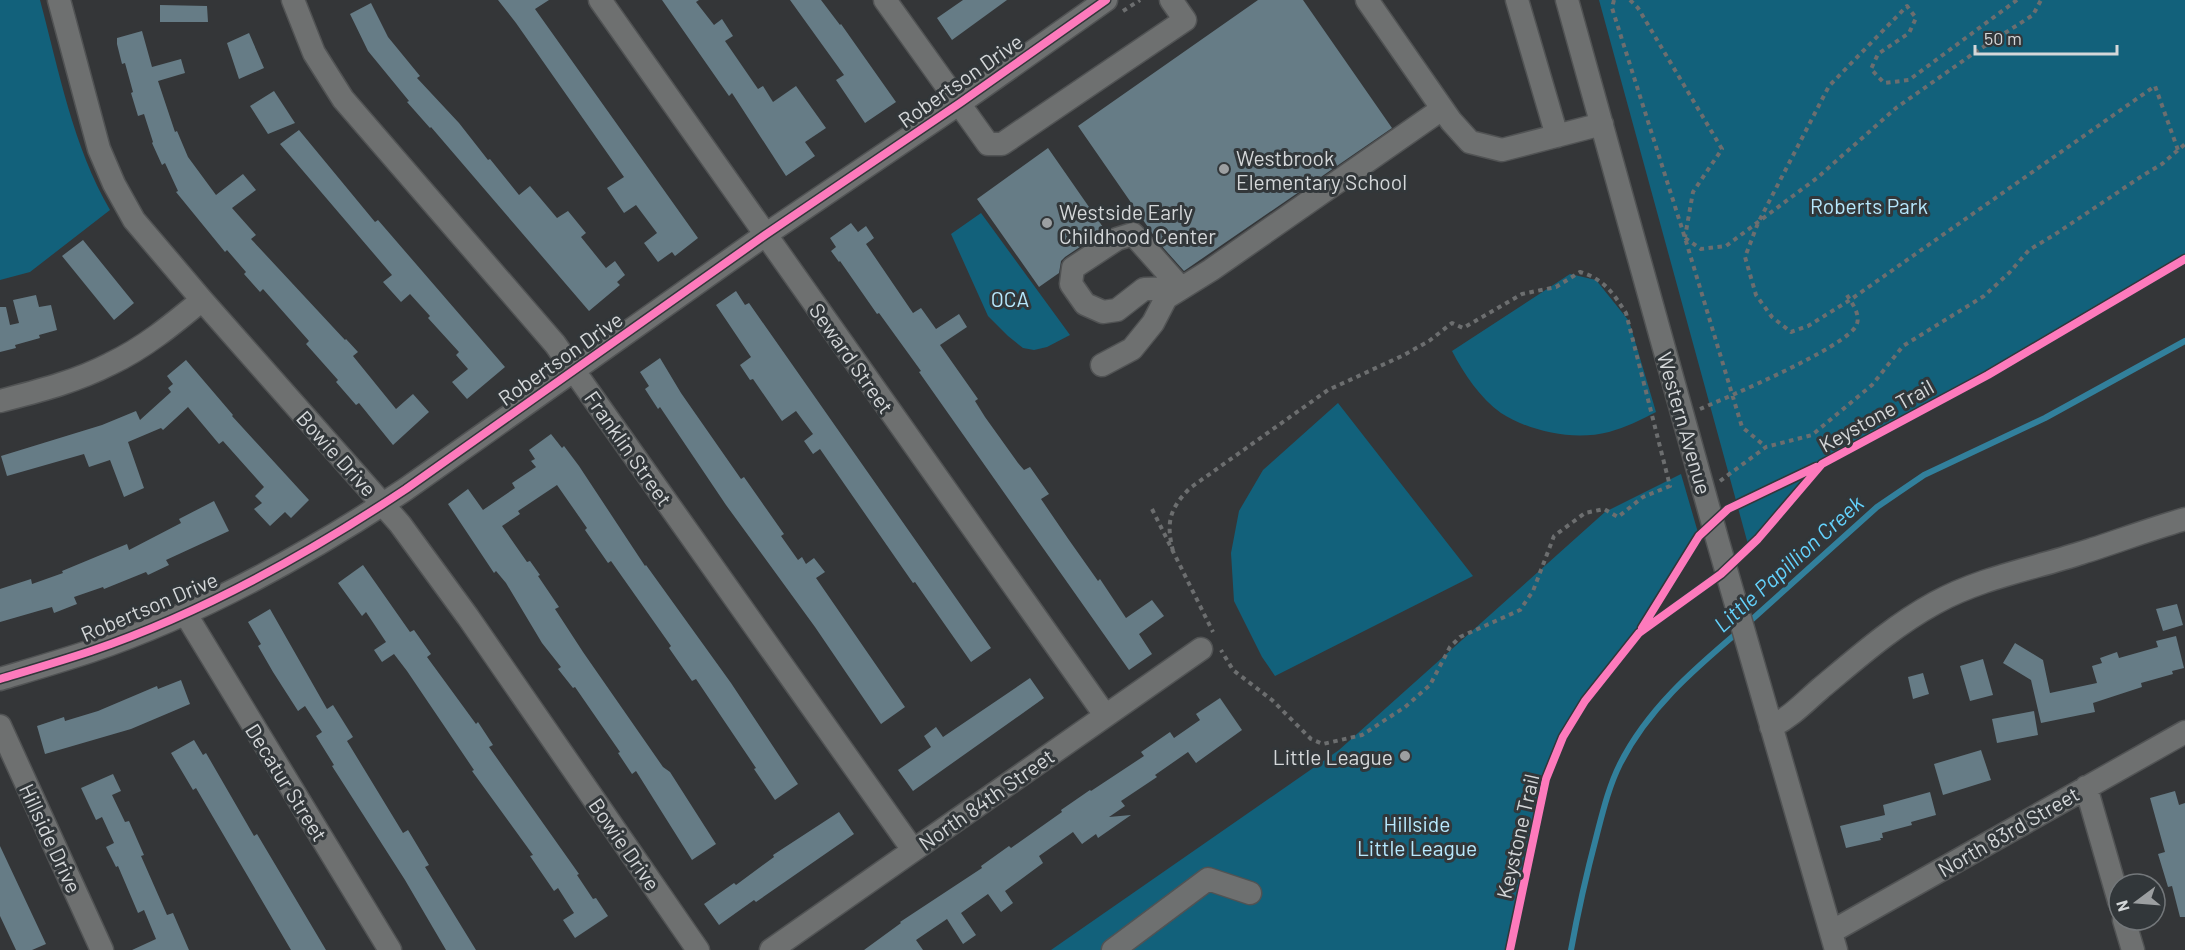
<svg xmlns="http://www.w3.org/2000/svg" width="2185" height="950" viewBox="0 0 2185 950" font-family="Barlow,sans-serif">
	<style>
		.green { fill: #12617b }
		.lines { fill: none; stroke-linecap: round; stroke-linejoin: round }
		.stream { stroke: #32809c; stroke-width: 6 }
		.building { fill: #667c86 }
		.minor-casing { stroke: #515354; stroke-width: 25 }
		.path { stroke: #6c6e6f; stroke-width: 4; stroke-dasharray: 4.5 4.5; stroke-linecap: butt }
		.minor { stroke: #6e7070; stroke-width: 22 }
		.cycleway-casing { stroke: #32373a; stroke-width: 11 }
		.cycleway { stroke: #fd7abc; stroke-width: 8 }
		.poi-dot { fill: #9c9fa1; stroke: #32373a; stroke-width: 2 }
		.labels { text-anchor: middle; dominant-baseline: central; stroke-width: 6; stroke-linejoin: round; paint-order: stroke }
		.street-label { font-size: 21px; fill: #d4d7d9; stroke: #32373a }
		.poi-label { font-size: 21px; fill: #d4d7d9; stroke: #32373a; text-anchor: start }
		.park-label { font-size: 21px; fill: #b7e8fd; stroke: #32373a }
		.water-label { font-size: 22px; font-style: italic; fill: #64d2fc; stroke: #32373a }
	</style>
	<rect width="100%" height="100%" fill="#343638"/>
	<path class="green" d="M0,0H40C59,71 73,146 110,210L30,272L0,280Z
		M1599,0H2185V259L1989,375L1822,464L1749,548Z
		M981,213L1070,335L1047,347L1034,350L1023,348L1008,336L988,316L951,234Z
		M1570,274L1596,280L1629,321L1656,412C1641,420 1626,427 1609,432C1574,441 1531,432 1501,413C1480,398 1464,374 1452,351Z
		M1338,403L1473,576L1275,676L1262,657L1234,601L1231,553L1239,511L1263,470Z
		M1681,474L1699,536L1639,633L1585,701L1563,737L1546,779L1510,950H1051L1339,750L1605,512Z"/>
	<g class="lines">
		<path class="stream" d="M1748,623L1877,507L1924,475L2045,418L2185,341
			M1571,950C1578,911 1587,872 1597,834C1603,811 1609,786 1620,764C1647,710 1693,670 1738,632"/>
	</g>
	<path class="building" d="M498,0H549L535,9L698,238L675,256L672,252L658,262L644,243L657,233L636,205L624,213L607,188L624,177L516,23Z
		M662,0H699L696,2L714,25L722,19L733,36L725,41L758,89L763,86L773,102L796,86L826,128L805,142L815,156L786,176L732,93L729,96Z
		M790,0H821L840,25L841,24L896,102L865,123L836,80L844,75Z
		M963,0H1007L952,40L937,18Z
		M1258,0H1303L1392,128L1184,271L1159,243L1078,126Z
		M371,3L388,37L420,76L417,78L459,123L488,160L490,159L519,195L530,186L557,218L568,211L586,233L581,237L606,268L615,261L625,275L617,282L620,285L589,311L431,127L430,128L407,102L409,101L368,51L350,14Z
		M160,5L207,6L208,22H160Z
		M142,31L152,67L181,59L185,73L158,81L175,132L177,131L188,157L216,195L243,174L256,190L232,208L256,235L251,239L345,340L346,339L358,352L353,356L396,409L413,394L429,412L393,445L359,403L356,405L336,382L338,380L306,344L309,341L263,289L260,292L244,274L246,272L227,250L225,252L176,192L178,191L165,163L162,165L152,143L153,142L144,114L138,116L131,93L133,92L125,63L122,64L117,44V38Z
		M249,33L264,68L239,79L227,43Z
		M274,91L295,123L268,134L250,106Z
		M299,130L375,222L378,220L505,367L467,399L452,382L468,369L456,355L459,352L428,318L430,316L410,294L401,302L383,282L392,275L280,144Z
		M1048,148L1105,230L1065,257L1061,261L1059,273L1039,287L977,199Z
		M851,223L858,232L866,226L874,238L866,244L913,313L921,308L936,329L959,314L967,327L940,345L978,399L975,401L985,417L1018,463L1024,470L1030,467L1049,494L1041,499L1069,540L1098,581L1100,579L1126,618L1152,600L1164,616L1139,634L1152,654L1129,670L919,372L921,371L879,313L877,314L840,261L839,262L831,251L836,247L830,238Z
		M83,240L134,303L114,320L62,256Z
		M736,291L745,305L749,303L991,648L971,662L915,582L913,583L820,449L813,454L804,441L813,434L796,411L782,421L753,379L750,380L740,365L751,357L716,305Z
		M36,295L39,307L51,305L57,330L39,335L40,338L15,345L16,348L0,352V307H6L10,325L19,323L13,300Z
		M660,358L681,393L741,479L744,477L784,534L781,536L798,560L802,557L806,564L814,558L825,572L816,578L905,707L881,724L815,627L726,505L660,407L658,409L645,389L649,386L640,372Z
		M186,360L233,415L232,416L309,500L291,518L285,512L270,526L254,509L262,503L255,496L264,487L223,441L219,444L188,407L163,430L161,428L128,442L144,488L124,497L110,460L89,467L84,454L7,476L1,456L102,425L136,411L140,420L171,392L168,388L173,384L167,376Z
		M551,434L562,448L564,446L579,466L645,566L646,565L731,683L798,784L775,800L754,769L756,768L696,679L692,681L669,648L671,646L611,561L608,563L585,530L587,528L557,485L518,511L520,514L502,526L527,562L530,561L540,575L538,576L559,607L555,609L583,652L663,767L670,772L716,844L692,860L636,771L632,774L618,753L620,752L575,687L573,688L558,669L561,667L542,643L506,583L496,571L494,573L448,504L468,489L483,510L515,488L512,483L536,467L531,461L535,459L529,450Z
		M214,501L229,531L166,560L169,565L148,575L146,572L104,589L103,587L74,597L77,604L54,613L52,607L0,622V589L31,579L32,584L63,573L62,571L127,544L129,550L181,523L179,519Z
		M363,565L410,632L414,630L431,654L427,657L476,724L478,722L493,745L489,747L579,874L577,875L593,899L596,898L608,916L575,938L563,920L574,913L558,888L554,891L530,856L533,855L472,771L474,770L407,671L394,654L382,662L374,650L386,642L366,612L362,616L338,583Z
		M2177,604L2183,625L2163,631L2156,609Z
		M270,609L327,709L333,705L353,737L347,741L403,833L408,830L429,865L425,867L476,950H446L405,880L332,766L334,765L316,736L322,732L305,706L298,711L273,672L258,646L261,644L248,622Z
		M2176,636L2184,668L2172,671L2173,674L2141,683L2142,687L2093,703L2095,712L2041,723L2031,680L2003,663L2015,643L2043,660L2050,693L2097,683L2092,666L2102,663L2100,658L2117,652L2119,658L2158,647L2156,641Z
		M1983,659L1993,695L1970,701L1960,666Z
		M1923,673L1929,694L1913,699L1908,677Z
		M1030,678L1044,698L913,791L898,770L931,747L924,736L936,727L943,737Z
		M181,680L190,704L131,729L45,754L37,726L64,717L65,721L98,711L157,686L158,689Z
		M1220,698L1242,730L1196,763L1188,752L1155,775L1157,777L1121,801L1125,806L1109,817L1131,815L1098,838L1096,834L1082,844L1073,832L1039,856L1043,863L1005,891L1013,903L1001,912L988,894L961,913L976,935L963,944L947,919L916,940L923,950H864L901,923L900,922L982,868L981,866L1009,846L1011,848L1062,812L1061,810L1090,790L1091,791L1144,756L1141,752L1170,732L1174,738L1200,720L1196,714Z
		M2034,711L2038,735L1997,743L1992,719Z
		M194,740L203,755L206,753L254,836L257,834L326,950H291L196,788L193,790L171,753Z
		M1981,750L1991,780L1943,795L1934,764Z
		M113,774L121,791L112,795L125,822L129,821L144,855L141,856L167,915L173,913L189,950H132L156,939L144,910L138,913L118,866L116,867L106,847L114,843L102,817L96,820L81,788Z
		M2175,791L2179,805L2185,803V917H2180L2172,886L2168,887L2158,854L2165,852L2150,798Z
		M1930,792L1936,815L1911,822L1912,825L1882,833L1883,838H1880L1881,840L1846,848L1840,826L1885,815L1883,805Z
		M839,812L854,834L756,902L754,900L719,925L704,904L734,883L736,885L774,857L773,855Z
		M0,846L46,944L32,950H16L0,916Z"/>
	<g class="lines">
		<g class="minor-casing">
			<path id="minor" d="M59,0L99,149L114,184L134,220L202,300L400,524L468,617L698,950
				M293,0L314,53L343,99L555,344L913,850
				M600,0L1105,715
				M885,0L988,144H1002L1185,20L1171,0
				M1367,0L1451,121L1470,142L1502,150L1602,124
				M1517,0L1557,136
				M1567,0L1718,542L1836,950
				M1133,234L1181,288L1144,289L1117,310L1103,312L1085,304L1071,284L1073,268L1117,239Z
				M1102,365L1132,349L1153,323L1166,298L1211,270L1442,109
				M0,401C38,391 75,382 110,364C144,348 173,324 202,300
				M185,613L390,950
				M0,679C30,670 61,661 91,651C203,613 308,554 406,489L765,235L960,103L1106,0
				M0,726L102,950
				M1771,727C1791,717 1805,702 1821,688C1857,658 1893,626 1935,603C1980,578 2032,569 2081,553C2116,542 2150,529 2185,519
				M2086,787L2119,901
				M2124,920L2133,950
				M1831,932L2185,732
				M771,950L1201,649
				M1113,950L1208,879L1250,893"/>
		</g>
		<path class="path" d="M1614,0L1612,8L1685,238L1742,427L1766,447
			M1630,0L1638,8L1722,149L1693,192L1685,237
			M2017,0L1909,80L1884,83L1871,69L1878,54L1909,33L1916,18L1907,6L1829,86L1758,223L1745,257L1756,295L1772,317L1791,332L1808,326L1850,300L2155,86L2178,150
			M1123,11L1140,0
			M1685,238L1701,249L1726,246L1817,178L1896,108L1977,51L2033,15L2041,0
			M1700,409C1728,397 1844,348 1856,326C1862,315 1851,302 1845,292
			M1720,481L1766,447L1812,435L1872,385L1903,346L1984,296L2009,273L2029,250L2054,235L2142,176L2162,164L2185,144
			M1152,509L1213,632
			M1173,551C1166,523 1169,509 1190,488L1328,390L1402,356L1429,341L1452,323L1463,328L1522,294L1556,287L1580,272C1604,279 1613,293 1626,313L1670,486L1643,497L1618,517L1604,509L1585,513L1554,536L1533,591L1520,610L1460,637L1450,647L1430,685L1405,707L1362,735L1323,744L1311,739L1272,700L1233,670L1221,650"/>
		<use href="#minor" class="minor"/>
		<g class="cycleway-casing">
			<path id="cycleway" d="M1642,628L1699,536L1728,509L1816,467
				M0,679C30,670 61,661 91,651C203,613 308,554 406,489L765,235L960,103L1106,0
				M1510,950L1546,779L1563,737L1585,701L1639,633L1721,574L1758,539L1822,464L1988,375L2185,259"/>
		</g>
		<use href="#cycleway" class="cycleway"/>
	</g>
	<g class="poi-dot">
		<circle cx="1224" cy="169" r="6"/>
		<circle cx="1047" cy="223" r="6"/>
		<circle cx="1405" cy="756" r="6"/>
	</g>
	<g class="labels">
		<g class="street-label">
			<text transform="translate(960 80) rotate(-35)">Robertson Drive</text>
			<text transform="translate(560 358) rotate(-35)">Robertson Drive</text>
			<text transform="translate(852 358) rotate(55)">Seward Street</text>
			<text transform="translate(1876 415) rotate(-29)">Keystone Trail</text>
			<text transform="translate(1685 423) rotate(74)">Western Avenue</text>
			<text transform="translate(629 448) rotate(55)">Franklin Street</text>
			<text transform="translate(337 453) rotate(48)">Bowie Drive</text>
			<text transform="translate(149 606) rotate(-23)">Robertson Drive</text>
			<text transform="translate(287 782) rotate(58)">Decatur Street</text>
			<text transform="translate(986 799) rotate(-35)">North 84th Street</text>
			<text transform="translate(2008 831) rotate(-30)">North 83rd Street</text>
			<text transform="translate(1517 836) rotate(-77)">Keystone Trail</text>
			<text transform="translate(51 838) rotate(65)">Hillside Drive</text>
			<text transform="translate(625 844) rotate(55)">Bowie Drive</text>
		</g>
		<g class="poi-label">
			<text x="1236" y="157">Westbrook<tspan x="1236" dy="24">Elementary School</tspan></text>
			<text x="1059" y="211">Westside Early<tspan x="1059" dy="24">Childhood Center</tspan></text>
			<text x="1393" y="756" text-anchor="end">Little League</text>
		</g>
		<g class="park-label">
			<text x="1869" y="205">Roberts Park</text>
			<text x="1010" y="298">OCA</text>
			<text x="1417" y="823">Hillside<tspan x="1417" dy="24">Little League</tspan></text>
		</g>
		<g class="water-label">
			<text transform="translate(1788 563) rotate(-42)">Little Papillion Creek</text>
		</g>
	</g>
	<g transform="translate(2137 902) rotate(254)"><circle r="28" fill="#32373a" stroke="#73777a" stroke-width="1.5"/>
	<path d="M0-4.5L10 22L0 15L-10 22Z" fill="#9c9fa1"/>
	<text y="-9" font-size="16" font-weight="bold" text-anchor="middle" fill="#d4d7d9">N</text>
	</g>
	<path d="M1975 45v9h142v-9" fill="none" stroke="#d4d7d9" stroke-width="3"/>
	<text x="1984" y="45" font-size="18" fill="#d4d7d9" stroke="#32373a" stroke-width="4.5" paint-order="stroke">50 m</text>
</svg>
